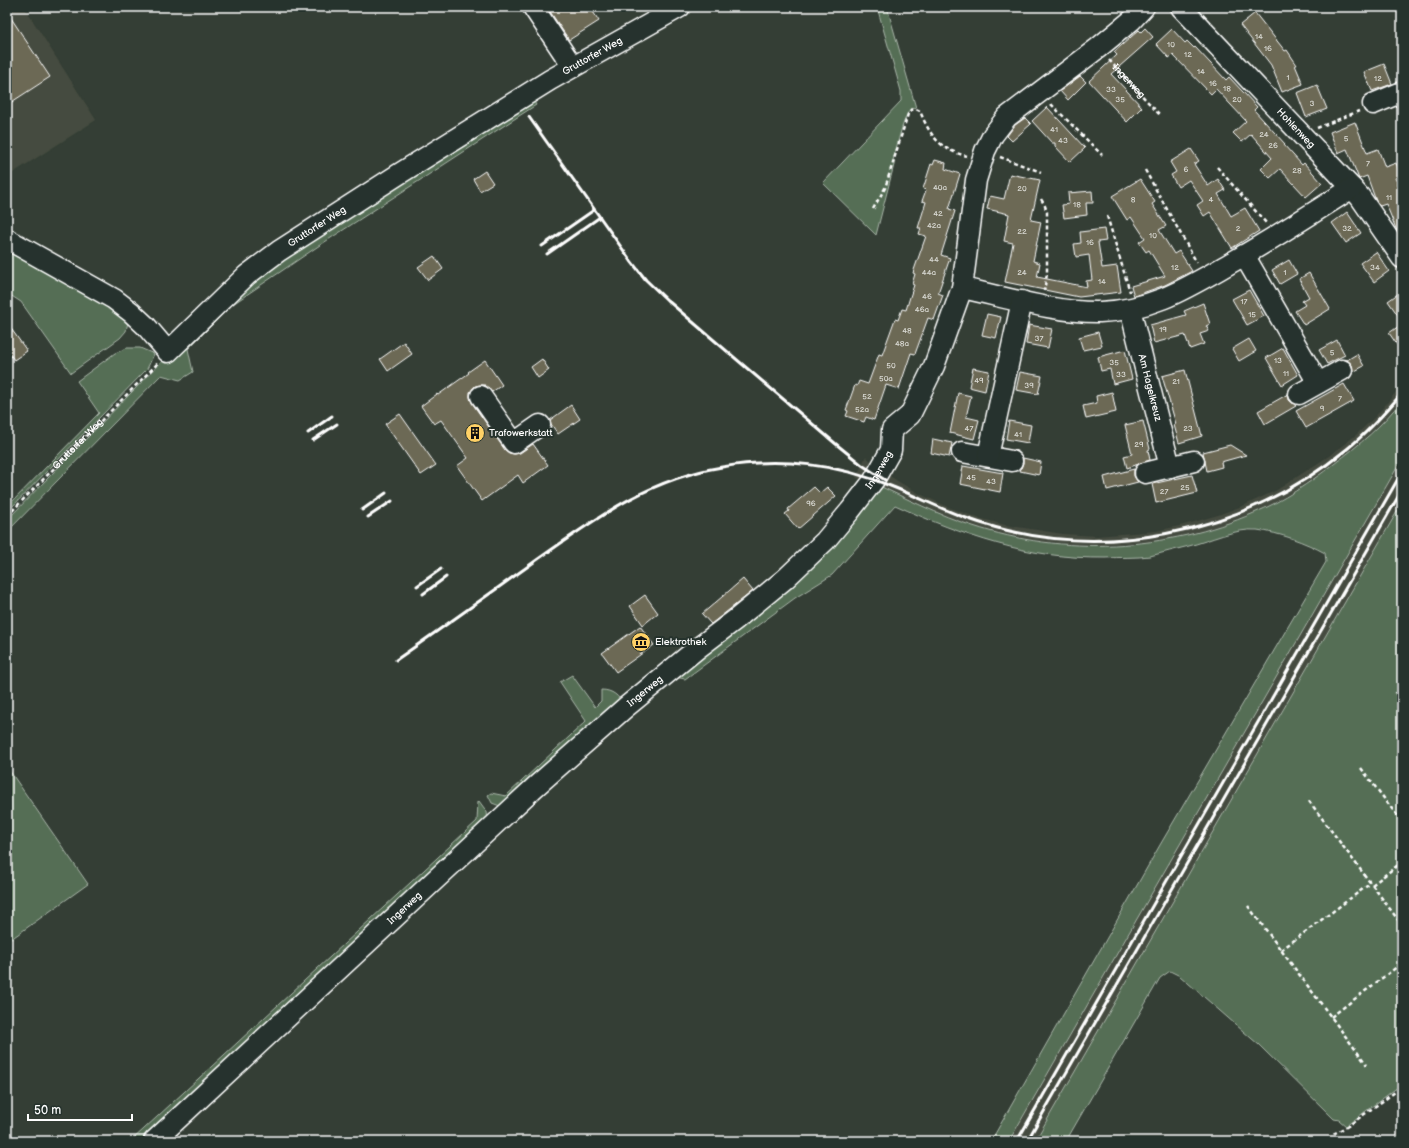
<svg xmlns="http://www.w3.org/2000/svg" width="1409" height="1148" viewBox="0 0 1409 1148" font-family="'Balsamiq Sans',sans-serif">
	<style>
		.built { fill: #454b3f }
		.green { fill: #546e55; stroke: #aab6aa }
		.building { fill: #6c6955; stroke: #fff }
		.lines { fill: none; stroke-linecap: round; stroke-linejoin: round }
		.minor-casing { stroke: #fff; stroke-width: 23 }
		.path { stroke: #fff; stroke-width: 2.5; stroke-dasharray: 4 3; stroke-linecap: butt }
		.minor { stroke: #26332d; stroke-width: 20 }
		.rail { stroke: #fff; stroke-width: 3 }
		.labels { text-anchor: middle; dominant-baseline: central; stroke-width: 4; stroke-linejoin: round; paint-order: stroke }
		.number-label { font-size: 8px; fill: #dadad4 }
		.street-label { font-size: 10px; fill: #fff; stroke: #26332d }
		.poi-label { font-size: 10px; fill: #fff; stroke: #26332d; text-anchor: start }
	</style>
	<rect width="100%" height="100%" fill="#343e35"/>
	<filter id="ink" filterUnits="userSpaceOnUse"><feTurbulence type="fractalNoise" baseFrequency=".025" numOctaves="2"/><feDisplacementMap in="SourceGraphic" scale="8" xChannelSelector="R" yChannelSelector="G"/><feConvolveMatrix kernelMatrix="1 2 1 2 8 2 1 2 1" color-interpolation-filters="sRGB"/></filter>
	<g filter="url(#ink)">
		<path class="built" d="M7,7H24L96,120L8,176Z
			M1402,385V400L1384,421L1359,444L1312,481L1283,498L1255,513L1218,527L1183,536L1149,542L1086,546L1030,540L998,533L973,527L940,514L871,482L856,478L866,456L876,467L899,482L920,494L948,507L975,517L1005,525L1063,534L1097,536L1156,531L1184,525L1218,515L1245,505L1277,490L1329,456L1356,435L1376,416Z
			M1402,459V503L1112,1009L1035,1141H1009Z"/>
		<path class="green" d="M877,7H887L916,108L910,109C901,124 898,144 893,160L895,161L876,235L823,183L901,101V91Z
			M530,95L536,105L317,247L233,304L188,349L193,372L180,380L161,375L7,532V520L170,353L248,276Z
			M7,244L85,287L128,322L126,331L120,338L71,373L21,302L7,293Z
			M127,348H140L154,354L147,369L7,512V507L99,413L77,381L115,353Z
			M1402,400V459L1009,1141H991L1160,845L1326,562L1325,553C1305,542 1280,533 1257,530C1236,528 1209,541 1189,546C1176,549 1163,553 1150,556C1136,558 1120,557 1105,558C1028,559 964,536 895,505L832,575L795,598L685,679L675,677L873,483C906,498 938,515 973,526C1063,556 1167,551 1254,513C1283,501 1309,483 1334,464C1359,445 1383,425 1402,400Z
			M1402,503V1084L1346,1126L1339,1120L1334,1119L1259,1045L1180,976L1170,971L1160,978L1066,1141H1035Z
			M572,675L595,707L601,701V690C613,690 618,696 625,705L500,806L492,803L488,795L491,793L506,796L586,721L560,682Z
			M7,767L88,884L7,942Z
			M479,801L487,812L488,822L150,1141H131L477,821L478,802Z"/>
		<path class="building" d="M547,7H590L599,21L569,40Z
			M7,12L50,77L7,105Z
			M1255,13L1285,51L1287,50L1297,65H1295L1303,84L1282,92L1271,65L1240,25Z
			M1145,28L1153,37L1111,74L1142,107L1127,122L1089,81L1117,55L1114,52L1139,30L1141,32Z
			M1172,29L1185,43L1187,41L1194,48L1195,47L1226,80L1229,77L1257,107L1254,110L1285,144L1284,145L1302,165L1304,163L1322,183L1306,197L1280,169L1270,178L1261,169L1272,158L1251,134L1242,142L1233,133L1246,121L1216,89L1211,94L1173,55L1169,58L1156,44Z
			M1384,64L1392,84L1372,91L1364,72Z
			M1080,76L1086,82L1068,100L1060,91Z
			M1317,85L1327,109L1306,117L1297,93Z
			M1047,107L1085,148L1070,162L1055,146V143H1052L1032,121Z
			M1025,118L1031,124L1012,141L1007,136L1015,125Z
			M1355,122L1367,153L1378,149L1385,167L1396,163L1401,175L1395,178L1402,194V238L1397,231L1386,204L1380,206L1376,201L1367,176L1359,179L1347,149L1338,153L1330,132Z
			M1191,149L1199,161L1194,164L1208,186L1218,179L1225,190L1218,194L1231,216L1245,208L1259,231L1232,248L1210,212L1204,216L1197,205L1203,201L1189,180L1178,187L1171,175L1176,172L1170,162Z
			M935,160L946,163L945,169L960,174L949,209L955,211L941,255L950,258L938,293L943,295L934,320L928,318L915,354L911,353L899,389L886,385L874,420L866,417L864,422L846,416L848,411L846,410L855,385L857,386L859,381L868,384L879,354L882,355L895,319L898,320L902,309L906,310L910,297L914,285L912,284L915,274L913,273L926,236L919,234L921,228H918L926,202L922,201L926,190L923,189L931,164L933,165Z
			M485,171L493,183L480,191L473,179Z
			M1010,174L1040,180L1031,220L1041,222L1033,261L1040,263L1037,277L1087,287L1086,281L1092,280L1089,255L1076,257L1074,244L1081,243L1080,232L1104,229L1106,241L1098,242L1102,268L1117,266L1121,292L1079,297L1005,282L1013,243L1004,241L1009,214L987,209L990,196L1004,199Z
			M1140,179L1155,202L1152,204L1166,226L1159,230L1174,254L1179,251L1192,271L1165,285L1134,296L1131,286L1165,276L1149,250L1146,252L1139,242L1145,238L1131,217L1127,220L1112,196Z
			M1092,191L1093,203H1086L1087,215L1064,218L1062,205L1069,204L1068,193Z
			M1347,212L1361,233L1346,243L1332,223Z
			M1376,252L1389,271L1374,282L1360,263Z
			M434,256L443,269L428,280L418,267Z
			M1289,260L1297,274L1280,284L1272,270Z
			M1309,273L1330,309L1304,325L1295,311L1305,305L1302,301L1309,297L1299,279Z
			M1249,290L1264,316L1247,325L1232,299Z
			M1402,291V321L1388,301Z
			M1203,303L1210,324L1206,326L1209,331L1200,334L1204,344L1190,349L1185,335L1154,343L1150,325L1186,315L1184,311Z
			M987,314L1001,317L996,338L982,335Z
			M7,323L27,351L14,360L7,350Z
			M1402,324V352L1389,333Z
			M1029,325L1052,329L1048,348L1026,344Z
			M1098,332L1102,346L1083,350L1079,337Z
			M1249,339L1256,351L1239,361L1232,349Z
			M1337,340L1345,355L1327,364L1319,350Z
			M404,342L412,354L388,371L380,359Z
			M1283,348L1298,375L1282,385L1266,358Z
			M1125,350L1132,379L1113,384L1110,369L1101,371L1098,357Z
			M1357,354L1364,366L1353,372L1352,365L1347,360Z
			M542,359L549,370L538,378L531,367Z
			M485,360L502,385L492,392L485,385H480L475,386L470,392V397L472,403L505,450L509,453L515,454L520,453L533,444L548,465L523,483L518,475L482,501L457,466L468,458L441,420L434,424L421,406L437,394L438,395L469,373L468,372Z
			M973,368L989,371L985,391L969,387Z
			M1185,370L1202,436L1179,443L1174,425L1176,424L1162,376Z
			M1020,372L1042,376L1038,394L1016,390Z
			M1344,384L1354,401L1306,428L1296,411Z
			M1112,392L1116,412L1086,419L1083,406L1097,403L1096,396Z
			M958,393L971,396L966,417L979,420L974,439L950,433Z
			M1288,394L1289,400L1296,406L1265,424L1258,411Z
			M571,405L580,419L558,434L551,424L550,420Z
			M400,414L436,465L421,475L385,424Z
			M1009,421L1031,425L1028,443L1006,439Z
			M1143,421L1150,449L1148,450L1150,460L1127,468L1124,456L1132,454L1125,425Z
			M933,439L952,443L949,457L931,453Z
			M1230,445L1246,455L1221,462L1222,467L1207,471L1203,452Z
			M1023,458L1041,462L1039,475L1020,471L1023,463Z
			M963,466L1003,473L1000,492L960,484Z
			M1134,469V476L1138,482L1107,490L1104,477Z
			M1192,475L1197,493L1156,503L1152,484Z
			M814,487L820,493L827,487L836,496L798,529L785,514L789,511L788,509Z
			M743,579L753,591L711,624L702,614Z
			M645,595L658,613L643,625L630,606Z
			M640,626L654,645L616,672L602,653Z"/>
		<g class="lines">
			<g class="minor-casing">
				<g id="minor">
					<path d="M533,7L573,67"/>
					<path id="s3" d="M1181,7L1352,188L1360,197L1402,258"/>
					<path d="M1373,104L1402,92"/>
					<path id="s4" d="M7,239L114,299L131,312L146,326L168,352L247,275L279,251L399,174L550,80L680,7"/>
					<path d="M1244,255L1318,383"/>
					<path d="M962,288C1005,297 1056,313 1100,312C1154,310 1188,287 1234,261C1274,238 1313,213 1352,188"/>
					<path id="s5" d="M1130,309L1170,467"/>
					<path d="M1299,394L1342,370"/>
					<path d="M481,396L514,443L540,425"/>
					<path d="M962,452L1012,461"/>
					<path d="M988,456L1022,301"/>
					<path d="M1145,473L1194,461"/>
					<path id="s6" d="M154,1141L535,787L626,707L698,648L735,620L785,579L825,541L850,511L874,480L891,450L892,430L910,415L934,366L962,288L976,180L985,151L993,135L1007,117L1098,48L1132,20L1144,7"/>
				</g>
			</g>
			<g class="path">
				<path id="s1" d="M1109,60L1160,115"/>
				<path d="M1051,104L1102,155"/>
				<path d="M1317,128L1359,111"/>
				<path d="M1000,157L1041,172"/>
				<path d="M1217,167L1266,223"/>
				<path d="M1145,170L1197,263"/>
				<path d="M1041,199L1045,206L1047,212V274L1044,291"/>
				<path d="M873,209L885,188L908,114L911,110L916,109L920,111C930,136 940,150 967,156"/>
				<path d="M1107,216L1130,292"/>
				<path d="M1402,425C1398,431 1399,435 1402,442"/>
				<path id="s2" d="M7,516L158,363"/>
				<path d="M1402,689L1396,693L1402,702"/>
				<path d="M1361,768L1402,822"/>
				<path d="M1309,801L1372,885L1402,862"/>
				<path d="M1372,885L1402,925"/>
				<path d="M1248,906L1367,1065"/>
				<path d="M1281,950L1371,883"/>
				<path d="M1331,1017L1402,963"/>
				<path d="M1331,1141L1335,1133L1348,1126L1402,1087"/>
			</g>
			<use href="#minor" class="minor"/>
			<path class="rail" d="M529,117L631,261L646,280L667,300L836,444L862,465L885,480
				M542,246L594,210
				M547,254L600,217
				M308,433L332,416
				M313,440L337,424
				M362,510L386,493
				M368,517L392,501
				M417,586L441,569
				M423,594L446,577
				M396,660C442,628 488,595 534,562C594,520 647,479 722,467C779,457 840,464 893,487C918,497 941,509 966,518C1095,565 1241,536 1347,449C1367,433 1385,413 1402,393
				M1017,1141L1402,472
				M1027,1141L1402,490"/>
		</g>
	</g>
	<defs>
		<g id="building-disc" transform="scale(1)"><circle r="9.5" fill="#ffd166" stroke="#26332d"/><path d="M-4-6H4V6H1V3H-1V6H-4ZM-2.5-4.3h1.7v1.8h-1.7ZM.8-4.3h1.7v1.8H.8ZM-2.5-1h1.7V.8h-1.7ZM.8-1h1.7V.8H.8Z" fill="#111"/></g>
		<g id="museum-disc" transform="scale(1)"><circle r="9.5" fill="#ffd166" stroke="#26332d"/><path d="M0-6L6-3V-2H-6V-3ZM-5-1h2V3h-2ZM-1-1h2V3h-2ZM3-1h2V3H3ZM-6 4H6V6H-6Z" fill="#111"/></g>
	</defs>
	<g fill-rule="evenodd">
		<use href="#building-disc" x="475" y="433"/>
		<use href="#museum-disc" x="641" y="642"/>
	</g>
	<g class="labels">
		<g class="number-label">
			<text x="1259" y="36">14</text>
			<text x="1171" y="44">10</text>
			<text x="1268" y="48">16</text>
			<text x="1188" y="54">12</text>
			<text x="1201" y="71">14</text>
			<text x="1288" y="77">1</text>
			<text x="1378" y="78">12</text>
			<text x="1213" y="83">16</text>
			<text x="1227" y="88">18</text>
			<text x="1111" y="89">33</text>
			<text x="1120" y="99">35</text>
			<text x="1237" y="99">20</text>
			<text x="1312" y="103">3</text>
			<text x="1054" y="129">41</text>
			<text x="1264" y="134">24</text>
			<text x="1346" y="138">5</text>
			<text x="1063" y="140">43</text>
			<text x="1273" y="145">26</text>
			<text x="1368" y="163">7</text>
			<text x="1186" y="169">6</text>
			<text x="1297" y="170">28</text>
			<text x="940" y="187">40a</text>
			<text x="1022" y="188">20</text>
			<text x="1389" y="197">11</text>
			<text x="1133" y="199">8</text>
			<text x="1211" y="199">4</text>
			<text x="1077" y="204">18</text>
			<text x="938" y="213">42</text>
			<text x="934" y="225">42a</text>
			<text x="1238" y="228">2</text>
			<text x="1347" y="228">32</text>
			<text x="1022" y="231">22</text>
			<text x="1153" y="235">10</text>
			<text x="1090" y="242">16</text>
			<text x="934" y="259">44</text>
			<text x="1175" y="267">12</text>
			<text x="1375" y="267">34</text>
			<text x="929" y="272">44a</text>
			<text x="1022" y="272">24</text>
			<text x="1285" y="272">1</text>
			<text x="1102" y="281">14</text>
			<text x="927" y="296">46</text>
			<text x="1244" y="301">17</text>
			<text x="922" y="309">46a</text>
			<text x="1252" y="314">15</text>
			<text x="1163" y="329">19</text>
			<text x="907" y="330">48</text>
			<text x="1039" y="338">37</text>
			<text x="902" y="343">48a</text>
			<text x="1332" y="352">5</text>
			<text x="1278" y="360">13</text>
			<text x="1114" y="362">35</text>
			<text x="891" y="365">50</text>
			<text x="1286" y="373">11</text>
			<text x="1121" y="374">33</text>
			<text x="886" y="378">50a</text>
			<text x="979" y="380">49</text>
			<text x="1176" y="381">21</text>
			<text x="1029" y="385">39</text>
			<text x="867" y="396">52</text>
			<text x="1340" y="398">7</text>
			<text x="1322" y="408">9</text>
			<text x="862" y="409">52a</text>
			<text x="969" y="428">47</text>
			<text x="1188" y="428">23</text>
			<text x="1018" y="434">41</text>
			<text x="1139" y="444">29</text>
			<text x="971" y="477">45</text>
			<text x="991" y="481">43</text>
			<text x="1185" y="487">25</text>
			<text x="1164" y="491">27</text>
			<text x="811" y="503">96</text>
		</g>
		<g class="street-label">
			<text stroke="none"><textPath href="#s4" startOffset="718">Gruttorfer Weg</textPath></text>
			<text stroke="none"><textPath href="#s1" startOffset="29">Ingerweg</textPath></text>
			<text stroke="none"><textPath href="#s3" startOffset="167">Hohlenweg</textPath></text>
			<text stroke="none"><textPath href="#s4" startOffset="394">Gruttorfer Weg</textPath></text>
			<text stroke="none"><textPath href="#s5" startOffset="81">Am Hagelkreuz</textPath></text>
			<text stroke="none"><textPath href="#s2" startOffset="101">Gruttorfer Weg</textPath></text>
			<text stroke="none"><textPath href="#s6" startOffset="990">Ingerweg</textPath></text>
			<text stroke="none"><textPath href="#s6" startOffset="666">Ingerweg</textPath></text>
			<text stroke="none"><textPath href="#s6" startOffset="342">Ingerweg</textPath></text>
		</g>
		<g class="poi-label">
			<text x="489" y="433">Trafowerkstatt</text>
			<text x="655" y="642">Elektrothek</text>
		</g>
	</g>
	<rect width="1409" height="1148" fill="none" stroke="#26332d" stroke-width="24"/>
	<rect x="12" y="12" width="1385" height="1124" fill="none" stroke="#fff" stroke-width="1.5" filter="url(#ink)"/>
	<path d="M28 1114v6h104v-6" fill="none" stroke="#ffffff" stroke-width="2"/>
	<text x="34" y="1114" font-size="12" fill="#ffffff" stroke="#26332d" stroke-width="3" paint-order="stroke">50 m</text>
</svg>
